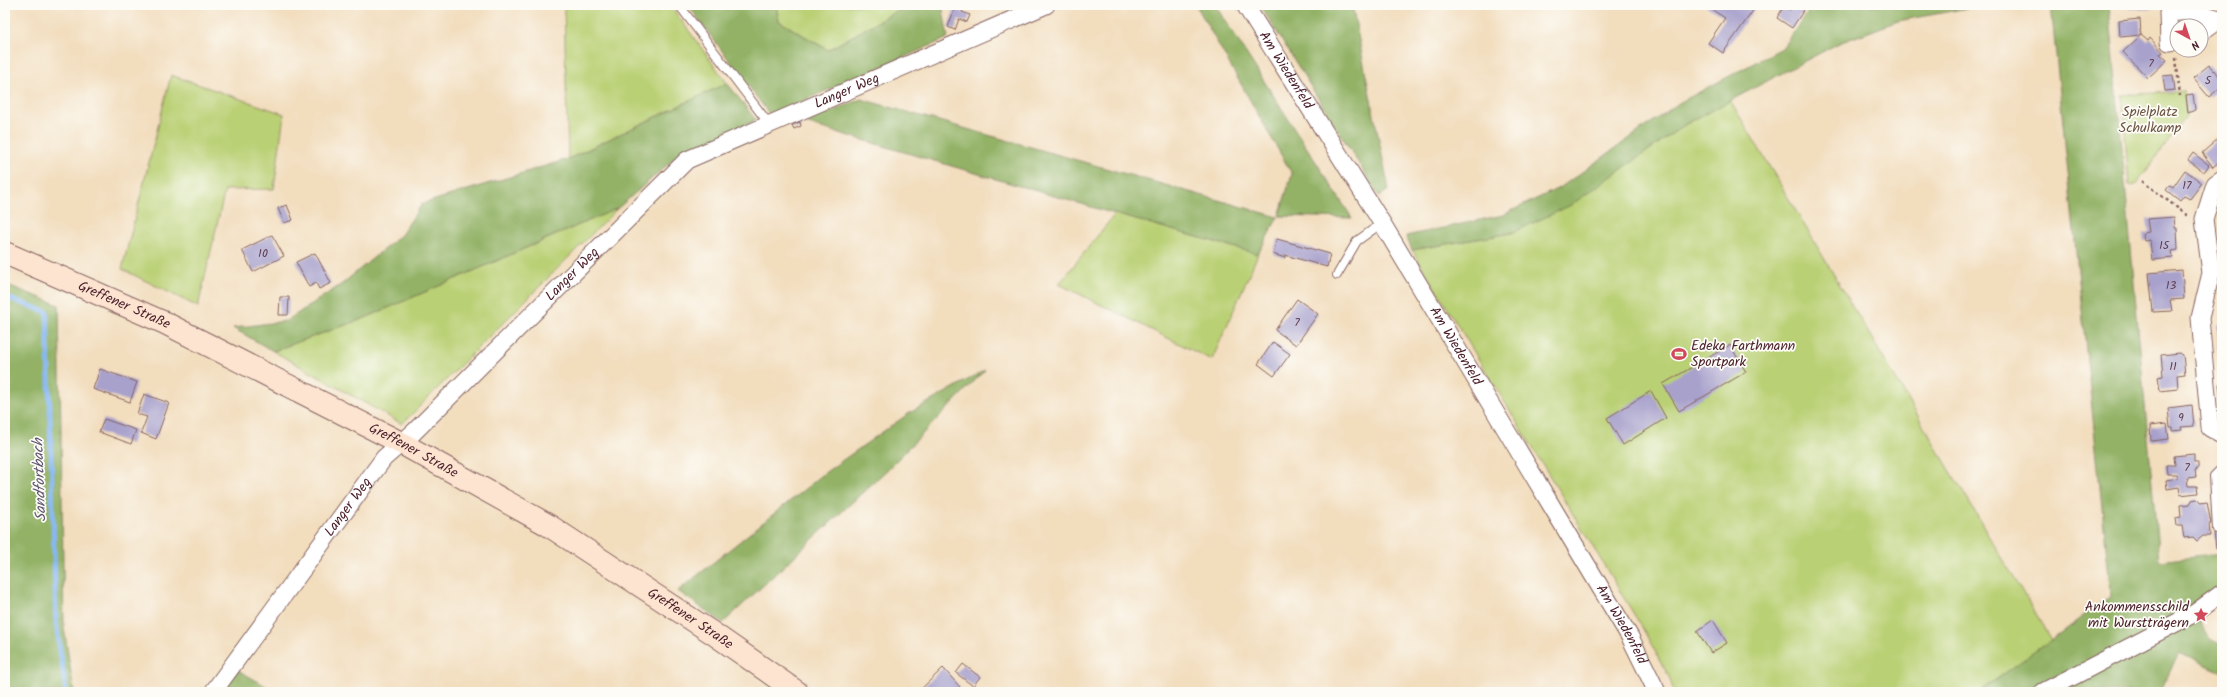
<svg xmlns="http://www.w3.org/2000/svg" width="2227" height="697" viewBox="0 0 2227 697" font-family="Kalam,sans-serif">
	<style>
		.green { fill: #bad074; stroke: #827850 }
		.forest { fill: #93b266; stroke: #6e6848 }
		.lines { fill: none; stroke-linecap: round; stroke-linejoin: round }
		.stream { stroke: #87b8f3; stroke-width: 5 }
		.building { fill: #a8a1cc }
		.lane-casing { stroke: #85625e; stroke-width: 10 }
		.street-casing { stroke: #85625e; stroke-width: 19 }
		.secondary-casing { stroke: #85625e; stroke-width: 24 }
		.path { stroke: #85625e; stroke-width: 2.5; stroke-dasharray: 3 3; stroke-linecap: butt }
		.lane { stroke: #fff; stroke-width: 8 }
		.street { stroke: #fff; stroke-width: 17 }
		.secondary { stroke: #fde4d1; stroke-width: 22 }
		.labels { text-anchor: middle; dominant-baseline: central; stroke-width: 3.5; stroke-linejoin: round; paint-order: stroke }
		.number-label { font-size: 12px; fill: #624053 }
		.street-label { font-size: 14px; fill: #4a1f2b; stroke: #fdfcf7 }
		.park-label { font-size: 14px; fill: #6c5441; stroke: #fdfcf7 }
		.poi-label { font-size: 14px; fill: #4a1f2b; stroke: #fdfcf7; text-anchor: start }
		.water-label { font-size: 15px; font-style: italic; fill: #5f5571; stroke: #fdfcf7 }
	</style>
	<rect width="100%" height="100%" fill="#fdfcf7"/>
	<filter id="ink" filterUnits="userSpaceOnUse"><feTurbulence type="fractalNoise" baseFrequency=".025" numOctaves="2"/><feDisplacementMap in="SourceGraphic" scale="8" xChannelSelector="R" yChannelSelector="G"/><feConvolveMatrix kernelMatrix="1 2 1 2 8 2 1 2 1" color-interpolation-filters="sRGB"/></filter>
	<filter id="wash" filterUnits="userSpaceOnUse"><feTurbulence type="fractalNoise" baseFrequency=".012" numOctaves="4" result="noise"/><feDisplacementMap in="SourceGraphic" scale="16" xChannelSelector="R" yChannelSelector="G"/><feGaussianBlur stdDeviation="0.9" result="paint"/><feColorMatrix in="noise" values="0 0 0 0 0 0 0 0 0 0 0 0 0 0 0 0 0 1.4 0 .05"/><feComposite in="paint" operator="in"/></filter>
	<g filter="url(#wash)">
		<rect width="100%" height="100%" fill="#f2ddbd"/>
		<path class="green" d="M564,5H670L727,83L568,159Z
			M776,5H907L828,50L779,21Z
			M171,75L284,114L274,189L225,190L198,307L122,269Z
			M2184,91L2186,116L2136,185L2129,186L2122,95Z
			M1730,100L2051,640L1979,692H1674L1669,677L1643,629L1412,250L1512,233L1686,124Z
			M618,208L402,424L273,351L365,318Z
			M1115,214L1258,254L1212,360L1059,284Z"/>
		<path class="forest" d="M688,5H776L779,21L828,50L907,5H942L948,38L770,115Z
			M1196,5H1215L1352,218L1279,216L1292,174Z
			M1260,5H1352L1389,190L1379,196Z
			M1813,5H1984L1898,21L1839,43L1686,124L1571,205L1512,233L1412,250L1406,236L1503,215L1561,187L1679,103L1782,48Z
			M2051,5H2109L2159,561L2222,554V584L2200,601L2190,606L2210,639L2222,645V672L2179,653L2160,692H1979L2111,596Z
			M727,83L756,120L675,158L618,208L365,318L273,351L233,328L286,321L342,284L401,235L422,204L568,159Z
			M861,99L1278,217L1258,254L1115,214L805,123Z
			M5,284L59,305L64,628L74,692H5Z
			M985,370L891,466L723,623L678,591L826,472L908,414Z
			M238,670L276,692H221Z"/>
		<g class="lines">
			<path class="stream" d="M5,297L47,312L56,622L66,692"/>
		</g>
		<g id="blocks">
			<path class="building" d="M956,5H965L962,12L970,15L967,22L959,19L955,30L948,27Z
				M1705,5H1757L1723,53L1708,43L1725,18Z
				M1792,5H1807L1792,28L1777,18L1784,6L1790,10Z
				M2129,5H2153V8L2130,9Z
				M2140,19L2141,35L2148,41L2150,38L2163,52L2160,54L2167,60L2148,78L2123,52L2141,35L2120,37L2119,21Z
				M2209,65L2214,71L2215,70L2222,81V86L2209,97L2193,78Z
				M2173,75L2175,90L2165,91L2163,76Z
				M2193,94L2195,110L2188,113L2186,95Z
				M800,122L801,126L794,129L792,125Z
				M2219,138L2222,142V159L2213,167L2202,153Z
				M2193,153L2209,165L2204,172L2188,160Z
				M2185,170L2202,183L2190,199L2184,196L2180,201L2166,190L2170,185L2173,187Z
				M287,205L293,220L284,223L278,208Z
				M2174,217L2175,228H2177L2178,250L2172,251L2173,258L2152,260L2150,240L2144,241L2143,233L2149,232L2147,219Z
				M272,235L284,256L253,272L242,250Z
				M1277,239L1330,254L1327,267L1285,255V258L1273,254Z
				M315,253L331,283L319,289L316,283L309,287L296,262Z
				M2182,270L2184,299L2170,300L2172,311L2153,312L2149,273Z
				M280,297H289L288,315H279Z
				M1297,299L1318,314L1296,345L1275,330Z
				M2222,322V352H2219L2217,326Z
				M1273,342L1290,354L1274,376L1258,364Z
				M1730,345L1746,372L1679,411L1663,384Z
				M2180,353L2183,355L2185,374L2177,375L2178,389L2160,391L2158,377L2163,376L2161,355Z
				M100,369L137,382L130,402L93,389Z
				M2219,384H2222V403H2221Z
				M1651,391L1666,418L1623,445L1607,418Z
				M144,394L169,403L156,439L141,433L147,417L137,414Z
				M2192,405L2194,426L2181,427L2182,430L2173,431V428H2170L2168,408Z
				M104,419L136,430L131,444L99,432Z
				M2167,424L2169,439L2151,441L2150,426Z
				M2194,454V462H2198V469L2195,470L2196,477L2187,478L2188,486H2197L2198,493L2180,495L2179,487L2167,489L2166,480L2177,478L2176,474H2167L2166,465H2175L2174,456Z
				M2197,499L2200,503L2207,502L2211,524H2209L2210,536H2203L2197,541L2193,537L2184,538L2182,526H2177L2176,518L2181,517L2180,505L2190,504L2192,500Z
				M2222,532V547L2216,548L2214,533Z
				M1713,620L1727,643L1711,653L1697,631Z
				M963,664L980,677L973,686L956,673Z
				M943,668L960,687L955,692H918Z"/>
		</g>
	</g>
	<g filter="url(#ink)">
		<use href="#blocks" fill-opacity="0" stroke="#85625e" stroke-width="1"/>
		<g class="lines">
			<g class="lane-casing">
				<path id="lane" d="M679,5L769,124
					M1337,275L1357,241L1382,223
					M2217,529L2214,476L2222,468"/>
			</g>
			<g class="street-casing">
				<g id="street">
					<path id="s1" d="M1245,5L1382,223L1554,510L1630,637L1657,692"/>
					<path d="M2201,32L2219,19L2222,20"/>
					<path d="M2177,41L2169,42L2168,13L2192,11L2219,19"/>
					<path d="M2222,179L2215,184L2204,219L2211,273L2200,318L2210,428L2222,435"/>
					<path id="s2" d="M213,692L384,458L413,433L687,160L1046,5"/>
					<path d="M2043,692L2195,613L2222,593"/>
				</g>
			</g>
			<g class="secondary-casing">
				<g id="secondary">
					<path id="s3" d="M5,253L165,323L401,443L548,525L714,634L797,692"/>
				</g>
			</g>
			<path class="path" d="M2176,58L2180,96
				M2142,181L2188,216"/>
			<use href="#lane" class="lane"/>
			<use href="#street" class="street"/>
			<use href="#secondary" class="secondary"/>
		</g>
	</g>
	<defs>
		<g id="stadium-bare" transform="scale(1.2)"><path d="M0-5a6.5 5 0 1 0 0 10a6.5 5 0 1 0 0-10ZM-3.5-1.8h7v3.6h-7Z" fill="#d1495b" stroke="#fdfcf7" stroke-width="2.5" paint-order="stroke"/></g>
		<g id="sight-bare" transform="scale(1.2)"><path d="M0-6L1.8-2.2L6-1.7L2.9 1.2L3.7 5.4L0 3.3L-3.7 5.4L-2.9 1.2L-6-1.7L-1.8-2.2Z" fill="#d1495b" stroke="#fdfcf7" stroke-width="2.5" paint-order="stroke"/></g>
	</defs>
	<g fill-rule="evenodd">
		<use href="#stadium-bare" x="1679" y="354"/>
		<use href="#sight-bare" x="2201" y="615"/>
	</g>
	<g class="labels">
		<g class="number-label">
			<text x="2151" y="63">7</text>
			<text x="2208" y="80">5</text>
			<text x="2187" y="185">17</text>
			<text x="2164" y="245">15</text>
			<text x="263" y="253">10</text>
			<text x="2171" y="285">13</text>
			<text x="1297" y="322">7</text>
			<text x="2173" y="366">11</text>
			<text x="2181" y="417">9</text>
			<text x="2187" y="467">7</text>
		</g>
		<g class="street-label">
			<text stroke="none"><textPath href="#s1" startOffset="77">Am Wiedenfeld</textPath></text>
			<text stroke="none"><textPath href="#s2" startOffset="889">Langer Weg</textPath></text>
			<text stroke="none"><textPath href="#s2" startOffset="553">Langer Weg</textPath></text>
			<text stroke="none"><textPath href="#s3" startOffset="130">Greffener Straße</textPath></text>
			<text stroke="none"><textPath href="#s1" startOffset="401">Am Wiedenfeld</textPath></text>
			<text stroke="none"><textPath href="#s3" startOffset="454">Greffener Straße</textPath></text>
			<text stroke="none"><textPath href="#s2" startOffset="229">Langer Weg</textPath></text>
			<text stroke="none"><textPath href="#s3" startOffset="778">Greffener Straße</textPath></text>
			<text stroke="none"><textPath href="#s1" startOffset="725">Am Wiedenfeld</textPath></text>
		</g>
		<g class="park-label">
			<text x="2150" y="112">Spielplatz<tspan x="2150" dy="16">Schulkamp</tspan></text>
		</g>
		<g class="poi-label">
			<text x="1691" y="346">Edeka Farthmann<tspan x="1691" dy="16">Sportpark</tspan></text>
			<text x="2189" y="607" text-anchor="end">Ankommensschild<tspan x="2189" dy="16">mit Wurstträgern</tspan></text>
		</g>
		<g class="water-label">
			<text transform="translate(40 480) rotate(-92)">Sandfortbach</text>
		</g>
	</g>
	<rect width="2227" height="697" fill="none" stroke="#fdfcf7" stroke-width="20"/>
	<g transform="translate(2189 38) rotate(140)"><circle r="19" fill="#fdfcf7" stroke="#b5a4a5"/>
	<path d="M0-3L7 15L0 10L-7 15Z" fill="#d1495b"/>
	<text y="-6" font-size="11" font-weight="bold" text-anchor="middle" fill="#4a1f2b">N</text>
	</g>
</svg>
